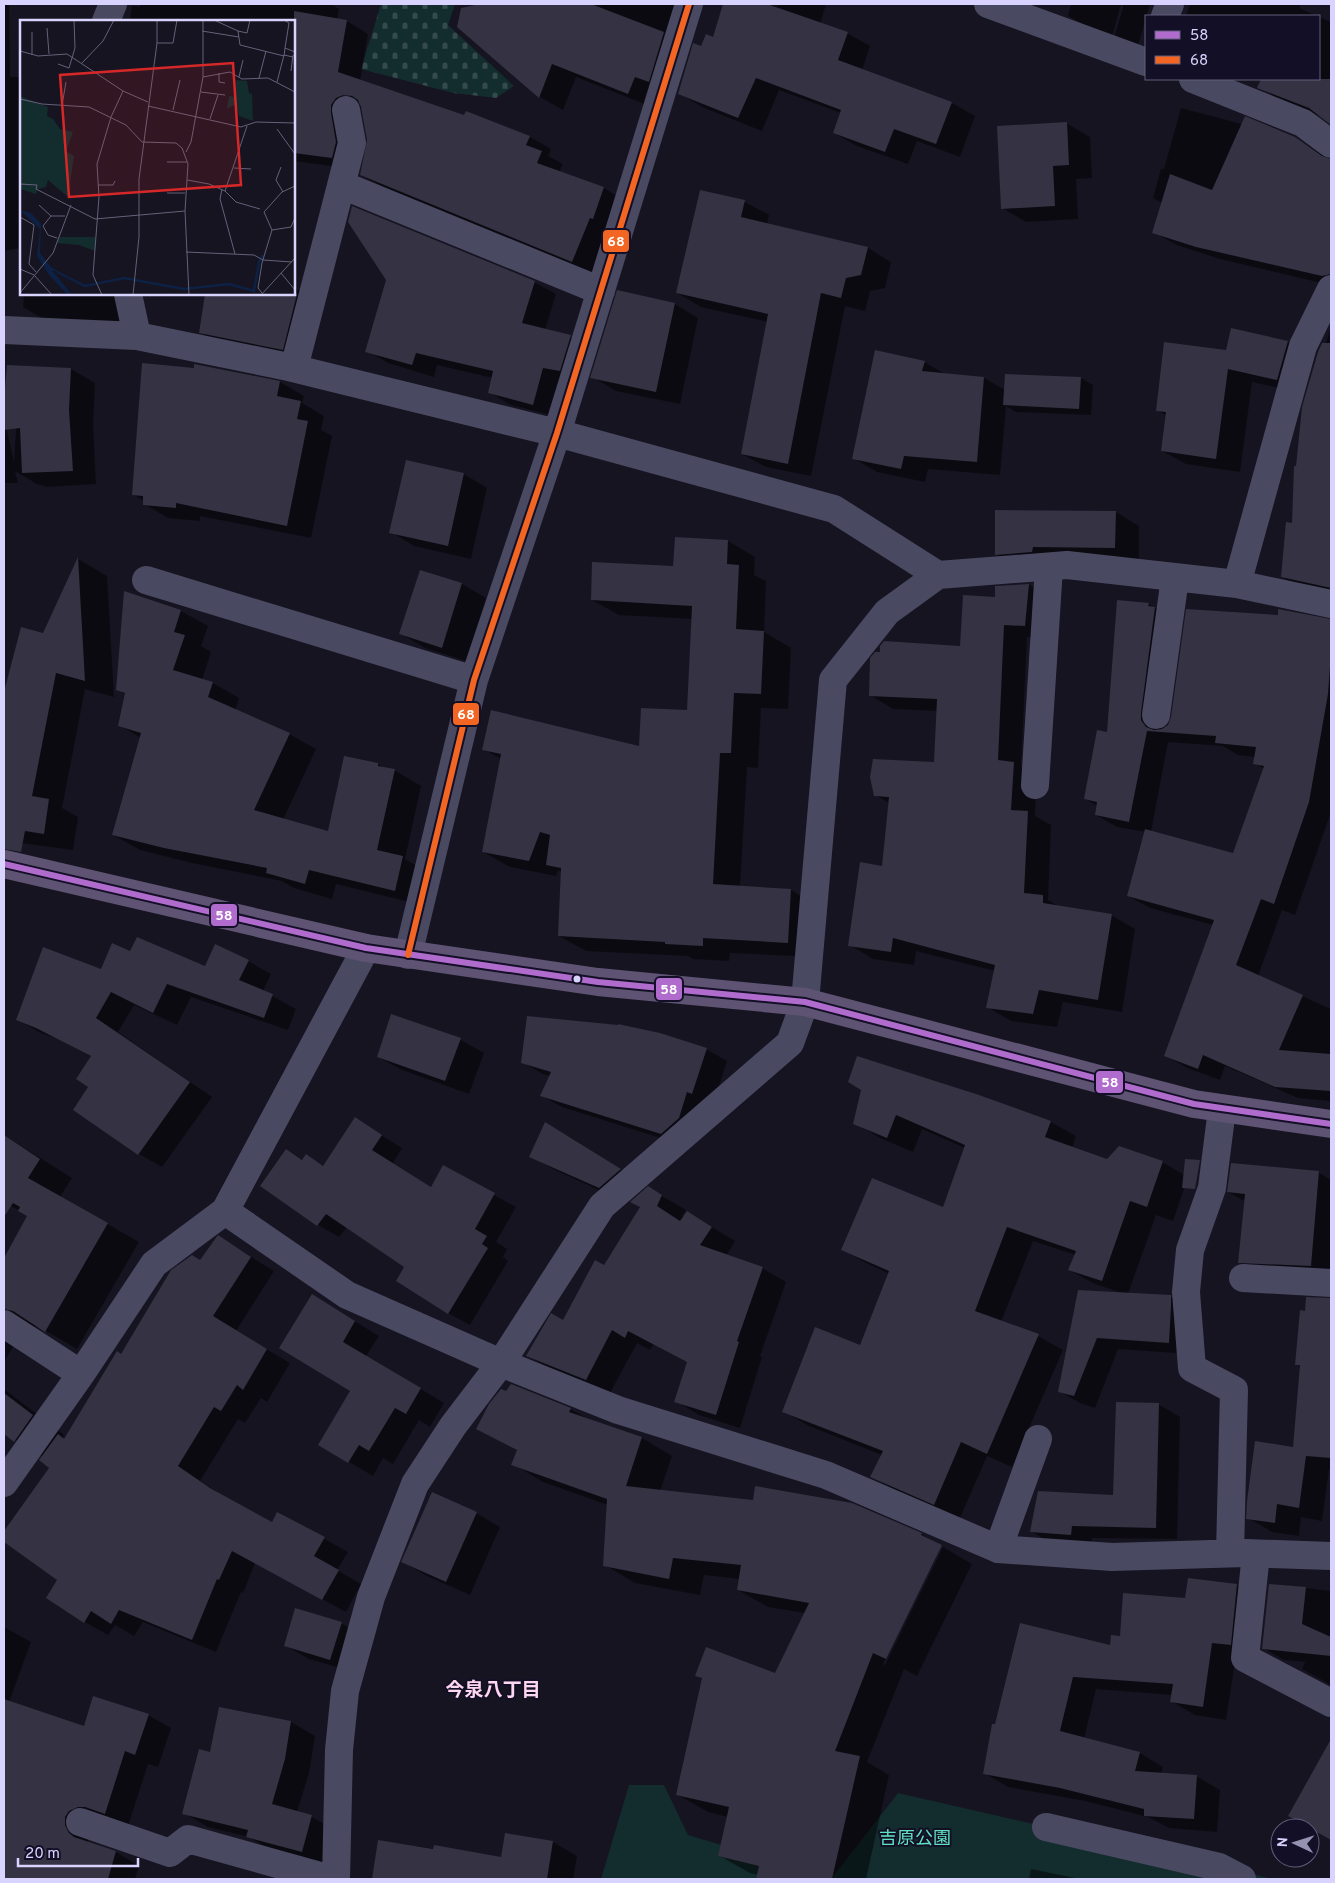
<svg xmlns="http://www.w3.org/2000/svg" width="1335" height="1883" viewBox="0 0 1335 1883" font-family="Overpass,'Noto Sans JP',sans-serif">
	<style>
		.cemetery { fill: url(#cemetery-stones) }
		.park { fill: #132c2d }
		.shadow { fill: #0007; fill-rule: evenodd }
		.building { fill: #343243 }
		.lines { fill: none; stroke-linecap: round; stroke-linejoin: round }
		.minor { stroke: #4a4962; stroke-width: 28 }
		.major { stroke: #5e5373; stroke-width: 28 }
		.bus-1-casing { stroke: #130f26; stroke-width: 10 }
		.bus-2-casing { stroke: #130f26; stroke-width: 10 }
		.bus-1 { stroke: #b06ccc; stroke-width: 6 }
		.bus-2 { stroke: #f26522; stroke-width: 6 }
		.bus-dot { fill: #d9d4ff; stroke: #130f26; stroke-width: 2 }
		.labels { text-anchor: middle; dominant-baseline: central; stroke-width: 4; stroke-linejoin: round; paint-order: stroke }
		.park-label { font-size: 18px; fill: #5fe0c0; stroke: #130f26 }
		.neighbourhood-label { font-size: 19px; font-weight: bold; fill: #ffd6f0; stroke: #130f26 }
		.inset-river { fill: none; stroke: #0d2144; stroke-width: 2.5 }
		.inset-road { fill: none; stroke: #64617a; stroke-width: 1 }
		.view { fill: #d62828; fill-opacity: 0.15; stroke: #d62828; stroke-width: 2.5 }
		.inset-edge { fill: none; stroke: #d9d4ff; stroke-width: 2.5 }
		.line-badge { stroke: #130f26; stroke-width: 2 }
		.badge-label { font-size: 14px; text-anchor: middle; font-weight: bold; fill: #fff }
	</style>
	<defs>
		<pattern id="cemetery-stones" width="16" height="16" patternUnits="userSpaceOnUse" patternTransform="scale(1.25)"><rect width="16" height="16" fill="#132c2d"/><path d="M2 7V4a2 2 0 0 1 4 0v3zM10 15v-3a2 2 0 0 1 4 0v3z" fill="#354a4c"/></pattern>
	</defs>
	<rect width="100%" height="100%" fill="#161421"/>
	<path class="cemetery" d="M381,4H455L448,25L514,86L496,98L453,93L361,69Z"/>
	<path class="park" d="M629,1785H664L688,1835L832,1878L898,1793L1273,1879H601Z"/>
	<path class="shadow" d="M4,4H9L10,77H21V248L4,251Z
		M141,4H331L339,9L337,20L347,21L368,34L360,81L530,137L551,149L548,156L563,164L559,172L604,188L625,201L593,273L383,187L361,175L369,141L363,107L357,110L353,169L294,161V21H130L132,6L140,7ZM338,91L362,104V107L337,93Z
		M485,4H684L652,107L576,77L563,110L540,97L458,26L462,9Z
		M724,4H826L820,24L847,33L870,46L862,70L952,103L975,116L960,157L917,141L908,164L857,146L834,133L841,113L779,90L762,131L702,107L679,93L709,53Z
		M1071,4H1121L1112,37L1092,29L1068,16Z
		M1124,4H1150L1138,46L1114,38Z
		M1190,4H1301L1299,8L1317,16H1186Z
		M1319,17L1331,22V123L1325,118L1282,101L1259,87L1263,79H1319Z
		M1181,108L1295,138L1331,160L1330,285L1220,259L1177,245L1153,232L1162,203L1153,198L1161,169H1164Z
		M1066,123L1090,137L1092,178L1076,179L1078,219L1026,222L1002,208Z
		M700,191L745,202L769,215L767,224L868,248L891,262L885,288L870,291L865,311L845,306L811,476L766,467L742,454L768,322L701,307L677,293Z
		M534,282L556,294L545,330L570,337L592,349L555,416L511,405L489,392L493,378L437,365L434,377L388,363L367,351Z
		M294,288L318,300L303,360L220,344L200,332L206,294H294Z
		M24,294H138L137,323L47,321L23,307Z
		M675,304L698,318L680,404L616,391L592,377Z
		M1331,327V597L1308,591L1282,577L1293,524L1297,468L1324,350Z
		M1231,330L1288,342L1312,356L1301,393L1252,382L1240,472L1186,464L1162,451L1167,416L1157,410L1227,352Z
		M924,362L947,375L984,378L1005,390L1006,375L1081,378L1093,385L1091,415L1016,412L1006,406L1000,475L928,469L925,482L877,472L853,458Z
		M20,367L71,369L95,383L93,424L96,484L47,487L37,484L15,471L18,483H4V418L14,462Z
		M195,370L280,382L304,396L302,403L324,416L321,430L332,436L311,538L200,516V521L168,518L144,504V501L133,494Z
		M464,474L487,488L471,559L414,546L391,532Z
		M1116,512L1139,526V561L1020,568L996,554Z
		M676,538L728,541L755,557L754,575L766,581L764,632L791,648L788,709L761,708L758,768L747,767L740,887L791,890L818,906L815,957L730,953L729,961L693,959L688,956L586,951L559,936L562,873L558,870L556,876L510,867L483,852L501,759L483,749L640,747L688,712L693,619L619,615L592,600L674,567Z
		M78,559L107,576L114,697L85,689L62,808L78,817L73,850L14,842L4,836V691H5L44,635Z
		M421,571L462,584L486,598L466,661L425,648L401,634Z
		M1029,585L1052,598L1048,639L1027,637L1021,767L1037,776L1035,816L1051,825L1048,900L1060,907L1111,915L1135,929L1122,1012L1063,1002L1057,1027L1011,1021L987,1007L995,971L916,951L914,965L873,959L850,945L884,867L889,803L875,795L936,763L938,711L893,709L870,695L961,647L996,598V587Z
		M125,593L181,611L208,626L201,646L211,652L202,680L213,683L239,698L235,711L289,734L316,749L283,820L329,833L378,764L386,769L394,770L421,786L405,859L429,873L422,905L336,884L332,899L294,888L282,881L192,863L140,850L113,835L141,738L119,725L126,695L117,689Z
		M1148,604L1170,616L1162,731L1328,621L1331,620L1330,815L1295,915L1282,910L1258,976L1331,1009V1101L1298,1098L1225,1066L1220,1080L1187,1068L1166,1056L1213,925L1150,908L1128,896L1146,832L1117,827L1096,815L1097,806L1085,799L1108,733ZM1168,742L1223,746L1238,755L1256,757L1255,763L1264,769L1234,854L1151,832Z
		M131,952L206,967L248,961L271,974L263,991L296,1009L288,1030L191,997L177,1025L134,1005L118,1032L212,1097L162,1167L139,1154L75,1109L90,1087L92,1057L61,1040L41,1033L18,1020Z
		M392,1015L461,1040L484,1053L469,1094L402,1070L378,1057Z
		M706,1049L727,1061L713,1105L683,1145L562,1107L542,1096L551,1076L543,1074L522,1062Z
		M977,1096L1051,1122L1076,1136L1072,1148L1108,1160L1162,1162L1188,1177L1173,1221L1156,1215L1128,1294L1170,1297L1191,1309L1190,1354L1118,1349L1095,1408L1080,1403L1059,1391L1122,1293L1095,1284L1069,1270L1076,1255L1033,1241L1001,1322L1038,1336L1063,1350L1012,1467L987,1456L960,1518L897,1491L872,1477L882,1455L809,1426L783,1411L861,1346L890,1274L868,1264L843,1250L943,1208L965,1148L922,1129L913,1152L880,1138L855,1123Z
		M355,1119L402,1148L393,1163L432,1188L443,1167L516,1207L496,1242L507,1249L503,1257L508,1261L470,1325L448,1313L406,1267L347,1227L339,1237L318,1225L262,1185L287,1150L303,1160L306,1156L325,1167Z
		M4,1135L72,1178L60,1197L139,1242L77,1349L41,1328L35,1327L27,1323L4,1362V1261L29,1216L7,1204L4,1210Z
		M570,1137L643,1184L623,1201L555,1170L531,1156Z
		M1318,1172L1331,1180V1279L1264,1276L1240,1263L1246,1202L1228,1192Z
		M648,1188L686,1210L682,1216L684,1217L687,1212L735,1241L726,1256L762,1268L786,1282L760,1356L762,1357L740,1428L699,1415L676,1401L688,1362L653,1344L650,1350L637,1343L610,1393L551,1369L528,1356L564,1322L604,1266L641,1207Z
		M219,1237L274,1271L236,1331L290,1363L267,1402L261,1398L245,1423L238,1419L200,1481L227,1498L273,1523L278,1513L348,1552L337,1570L361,1584L346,1612L255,1563L243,1593L241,1592L216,1652L143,1622L134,1636L115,1625L108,1635L85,1622L59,1580L4,1541V1534L51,1468L43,1457L4,1432V1389L64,1435L62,1438L65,1440L122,1356L201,1262Z
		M312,1295L379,1336L366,1356L444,1403L430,1427L419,1420L393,1464L383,1458L373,1476L320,1445L352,1390Z
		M1301,1312L1331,1314V1469H1329L1322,1521L1301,1517L1299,1536L1272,1532L1248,1518L1294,1448L1302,1367L1296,1364Z
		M1158,1404L1180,1417L1177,1539L1092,1538V1546L1052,1544L1031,1531L1114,1496Z
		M570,1409L590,1420L642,1438L672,1456L660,1491L754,1501L852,1505L921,1534L941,1546L883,1664L885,1665L943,1547L972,1564L917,1676L904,1669L867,1762L889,1775L866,1879H757L758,1875L750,1873L720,1856L728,1817L708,1812L678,1795L703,1679L697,1675L776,1674L805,1613L768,1607L738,1590L740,1579L704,1575L700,1595L635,1583L605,1565L608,1505L543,1482L513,1464L518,1451L478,1429Z
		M476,1513L500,1527L470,1595L427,1576L403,1562Z
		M1270,1584L1331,1591V1685L1302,1669L1305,1662L1284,1660L1263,1648Z
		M1237,1585L1260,1599L1236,1656L1226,1720L1195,1715L1171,1701L1172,1695L1096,1689L1084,1739L1140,1753L1163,1767L1161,1774L1196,1776L1220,1790L1217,1832L1169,1828L1148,1817L1085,1801L1008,1787L984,1773L996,1725L1111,1646L1121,1637L1186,1599Z
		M341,1623L365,1637L354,1672L309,1659L286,1646Z
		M4,1627L31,1642L9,1702L85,1728L148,1715L171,1728L158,1767L148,1764L128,1826L88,1831V1840L89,1843L116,1852L139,1866L135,1879H4Z
		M220,1709L291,1722L315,1736L309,1773L297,1812L312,1817L336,1830L326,1865L271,1850L249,1837L208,1827L184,1813L211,1754Z
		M1314,1772L1331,1782V1839L1289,1815Z
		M506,1835L553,1842L577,1856L573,1879H373L379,1841L502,1858Z
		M1031,1869L1080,1879H1029Z"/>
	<path class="building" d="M480,4H591L664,32L649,82L635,77L628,94L552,64L539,98L457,27L461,8Z
		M723,4H767L848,32L838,60L952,102L936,144L894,129L885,152L833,133L841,110L756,78L738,118L678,94L693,43L701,46L706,34L713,37Z
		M294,11L347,20L338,72L464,115L466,111L530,136L526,145L542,151L537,163L604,187L593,219L590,218L572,262L360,175L367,140L361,107L358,100L352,96L343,95L336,98L331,105V113L336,142L332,158L294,153Z
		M1261,79H1331V125L1309,108L1257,88Z
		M1245,116L1295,137L1322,156L1331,159V274L1322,276L1196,247L1152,233L1170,174L1212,190Z
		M1067,122L1069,165L1053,166L1055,206L1001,209L997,126Z
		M700,190L745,200L741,217L868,247L861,275L846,278L841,298L821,293L788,464L741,454L768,314L676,293Z
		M352,206L535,281L522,323L571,335L560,371L543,368L533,405L488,393L493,371L416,353L412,365L365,352L386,280L348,222Z
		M617,290L675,303L656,392L590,378Z
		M205,294H297L283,350L199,333Z
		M1231,328L1288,341L1277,380L1228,369L1216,459L1161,451L1166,412L1156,411L1164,342L1226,350Z
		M1322,343H1331V588L1281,577L1286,522L1292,523L1294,466H1296L1302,407L1318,352Z
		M875,350L925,361L922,371L984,377L977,462L904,456L901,469L852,459Z
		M142,363L194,368V364L280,381L277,396L301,401L297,419L308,421L287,526L176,503V508L143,505V496L132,495Z
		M7,365L71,368L69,410L73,471L22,473L20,428L4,430V399Z
		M1005,374L1081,377L1079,409L1003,405Z
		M406,460L464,473L448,546L389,533Z
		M995,510L1116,511L1115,548L1033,547L1032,552L995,555Z
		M675,537L728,540L727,564L739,565L736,629L764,631L761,694L734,693L731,753H720L713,884L791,889L788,943L703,938V946L665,944V942L558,936L561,868L546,865L550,835L540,832L529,861L482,852L501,754L482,750L491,710L639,746L641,708L687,710L692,606L591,600L592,562L673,566Z
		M78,557L85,681L56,673L32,796L49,799L44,834L25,831L21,852L4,849V692L21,627L43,633Z
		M420,570L462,583L442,648L399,634Z
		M1029,584L1025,626L1004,625L998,760L1014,762L1011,810L1028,811L1024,893L1043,895V903L1112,914L1098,1000L1039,990L1033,1014L986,1008L995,965L893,938L891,952L848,946L860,862L882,866L889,797L874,796L870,777L873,759L934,762L937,699L869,696L870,658L875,652H880V646L884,641L960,646L963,595L995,597V586Z
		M124,591L181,610L174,632L185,635L173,670L213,682L208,697L290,733L254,810L328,831L344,756L378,763V766L395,769L377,850L403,856L395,891L309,870L305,884L266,873L267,868L164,848L112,835L141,733L118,726L125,693L116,690Z
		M1117,600L1149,603L1148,606L1155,607L1141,713V720L1146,727L1154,730L1162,729L1168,725L1171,717L1186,609L1278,615V609L1331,619V654L1328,694L1309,802L1274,904L1261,899L1236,965L1303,995L1279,1050L1331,1054V1091L1275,1087L1203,1055L1198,1069L1164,1056L1214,920L1127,896L1145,829L1233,853L1264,766L1253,764L1256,747L1215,743L1216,736L1147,731L1129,822L1095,815L1097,802L1084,799L1097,730L1107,732Z
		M137,937L205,966L215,944L249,960L239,980L273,994L264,1018L167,984L153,1013L111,992L96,1018L190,1082L138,1155L73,1110L88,1087L76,1079L91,1056L36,1028L16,1020L43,947L101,969L112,943L130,951Z
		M391,1014L461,1038L445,1081L377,1057Z
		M527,1016L618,1025V1024L660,1033L707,1048L692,1094L687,1092L679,1118L661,1134L540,1096L551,1072L521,1063Z
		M857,1056L979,1095L1051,1121L1045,1137L1107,1159L1119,1146L1163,1161L1147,1207L1130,1201L1102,1281L1068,1270L1076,1251L1007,1227L975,1311L1039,1334L987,1454L961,1442L934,1505L870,1477L883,1451L782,1412L815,1327L860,1345L889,1271L841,1250L872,1178L943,1207L965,1145L896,1115L887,1138L853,1124L861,1090L848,1082Z
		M355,1117L382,1135L372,1150L431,1187L443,1165L495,1193L475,1229L487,1236L482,1244L488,1248L448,1314L396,1281L404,1267L326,1214L317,1226L260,1186L286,1149L302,1160L306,1154L323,1166Z
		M545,1122L621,1169L599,1188L529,1157Z
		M4,1135L40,1159L28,1178L108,1223L45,1332L13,1311L4,1309V1258L27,1216L18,1211L20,1207L13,1203L4,1217Z
		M1185,1159L1200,1160L1195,1189L1182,1188Z
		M1231,1163L1319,1171L1311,1266L1238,1263L1245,1194L1227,1192Z
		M648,1186L662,1195L657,1206L680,1221L687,1211L712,1227L700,1245L763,1267L737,1341L739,1342L716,1415L674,1402L687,1362L628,1331L625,1338L612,1330L586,1380L526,1356L551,1313L563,1320L595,1260L604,1265L640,1207L630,1202Z
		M218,1235L251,1257L213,1316L267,1349L243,1390L237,1385L221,1411L214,1407L178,1466L210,1488L272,1522L277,1512L325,1537L314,1556L339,1570L322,1600L232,1551L219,1580L217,1579L192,1640L119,1610L111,1624L91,1611L84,1623L46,1598L57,1580L4,1542V1531L49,1468L39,1460L58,1434L64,1439L117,1351L121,1354L171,1270L192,1255L200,1260Z
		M1078,1290L1171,1295V1306L1169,1343L1097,1338L1074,1396L1058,1392Z
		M312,1294L355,1321L343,1342L421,1388L406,1414L395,1408L369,1451L359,1445L348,1463L318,1445L350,1391L279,1348Z
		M1306,1297L1331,1298V1458L1306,1456L1299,1508L1277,1504L1275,1523L1246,1519L1247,1501L1255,1441L1293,1447L1300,1365H1295L1300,1310L1305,1311Z
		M511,1384L571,1408L569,1412L642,1437L626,1486L753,1500L755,1486L852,1503L922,1533L921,1535L942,1545L886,1659L873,1653L835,1751L860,1756L832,1879H756L759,1866L718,1856L729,1807L676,1795L702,1678L695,1676L706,1647L775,1673L809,1603L737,1590L741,1565L673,1558L669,1579L603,1566L607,1499L511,1465L517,1450L476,1429L489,1404L501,1389L506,1391Z
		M4,1393L33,1415L14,1442L4,1434Z
		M1116,1402L1159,1403L1156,1528L1072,1526L1071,1535L1030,1532L1038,1491L1113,1495Z
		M432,1492L477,1512L446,1582L401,1562Z
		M1188,1578L1237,1584L1231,1645L1212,1643L1203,1707L1170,1702L1173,1684L1073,1677L1060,1731L1140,1752L1135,1771L1197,1775L1194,1819L1144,1816V1809L1060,1788L983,1774L992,1724H995L1020,1623L1110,1645L1111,1635L1120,1636L1123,1593L1185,1598Z
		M1269,1584L1306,1587L1302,1624L1331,1637V1656L1262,1649Z
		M295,1608L342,1622L330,1660L284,1646Z
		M93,1696L149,1714L135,1755L125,1751L105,1814L85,1807H78L69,1811L65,1817V1825L69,1833L74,1837L116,1851L108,1879H4V1699L84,1726Z
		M219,1707L291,1721L285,1759L272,1804L312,1815L302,1852L246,1837L248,1830L182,1814L199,1749L210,1752Z
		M1331,1739V1840L1288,1816Z
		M505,1833L553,1841L547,1879H372L378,1840L433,1849L434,1845L501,1857Z"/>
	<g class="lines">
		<path class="minor" d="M988,4L1146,62
			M1165,16L1170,4
			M106,21L113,4
			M1193,79L1303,123L1331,144
			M342,185L601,291
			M128,294L137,336
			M4,330L137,336L284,366L557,433L834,509L938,575
			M294,368L352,143L346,110
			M146,580L474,680
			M1237,584L1303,346L1331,289
			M1156,715L1175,578
			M1035,785L1049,567
			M408,955L474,680L557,433L689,4
			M1222,1109L1212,1188L1190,1250L1186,1292L1192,1368L1234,1390L1230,1553
			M225,1211L347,1295L501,1363L618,1410L826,1475L998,1549L1112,1557L1245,1553L1331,1556
			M1243,1278L1331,1283
			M4,1324L81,1374
			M4,1483L81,1374L154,1264L225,1211L366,948
			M998,1549L1038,1439
			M1256,1554L1245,1658L1331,1703
			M80,1822L170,1853L188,1839L331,1879
			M1046,1827L1219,1867L1242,1879
			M336,1879L339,1750L345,1691L371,1597L415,1484L453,1426L501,1363L602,1206L790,1043L805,1002L833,680L887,612L938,575L1067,565L1237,584L1331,604"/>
		<path class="major" d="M4,864L366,948L598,982L805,1002L1194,1104L1331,1124"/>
		<g class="bus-1-casing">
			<path id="bus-1" d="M4,864L366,948L598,982L805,1002L1194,1104L1331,1124"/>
		</g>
		<g class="bus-2-casing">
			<path id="bus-2" d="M408,955L474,680L557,433L689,4"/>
		</g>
		<use href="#bus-1" class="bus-1"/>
		<use href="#bus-2" class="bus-2"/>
	</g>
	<circle class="bus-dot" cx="577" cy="979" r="4.5"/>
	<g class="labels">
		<g class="park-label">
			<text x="915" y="1839">吉原公園</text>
		</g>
		<g class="neighbourhood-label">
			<text x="493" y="1691">今泉八丁目</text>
		</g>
	</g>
	<g transform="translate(20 20)">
		<rect width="275" height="275" fill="#161421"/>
		<path d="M216,60L227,61L229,73L232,74L233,101L219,96L216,84L207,89L209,76L215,77ZM39,217H75V231L59,225L37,223Z" fill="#132c2d"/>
		<path d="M0,76L28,87L27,96L33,99L40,109L53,112L46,131L54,136L48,177L28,160L26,167L18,169L16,174L0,169Z" fill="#132c2d"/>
		<path d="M0,190L11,193L21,204L20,233L31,247L44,255L32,250L52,275H48L29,255L17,236L20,209Z" fill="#0d2144"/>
		<path class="inset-river" d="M37,252L65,266L104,258L164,269L209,264L234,271L239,242L243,235"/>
		<path class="inset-road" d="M194,0L218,11L220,25L264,36L265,28L275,32M264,0L269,3L265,28M27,8L29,34M182,11L219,17M218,11L227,13L230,0M12,12V35M137,23H153L157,0M0,31L18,36L47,34L103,71L128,82M62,43L83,21L94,0M38,44L49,48L55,28L54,0M271,51L273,35M199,53V62L205,63M183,57L210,52L222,59L248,58L275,72M219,57L223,40M239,58L246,31M257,62L264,35L273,37M181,72L205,75M0,79L22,84L69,87L106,105L122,122L156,123L162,128L168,144L165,191L169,275M42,85L46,62M128,86L221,107L236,102L275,103M153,90L160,60M190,99L198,75M257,109L275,134M166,132L171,122L183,57V0M147,142H167M261,147L256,160L263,172M214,148L231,149M167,160L189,164L205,171L216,182L240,189M0,164L17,165L16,169L75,199L165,191M78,165H93L95,161M202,169L200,179L215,234M205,171L227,106M147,173H165M19,185L31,196H45M31,196L23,206L28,215L37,218M0,197L14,205L9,244L16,252M252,210L271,207L275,198M166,232L234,235L243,240L272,242M0,249L14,255L32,275M261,253L275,270M0,273L33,233L51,185M242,273L238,268L242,243L252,210L244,192L262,172L275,166M82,275L73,255L79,177L77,144L91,97L103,71M113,275L119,217V159L137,23V0M241,275L275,238"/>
		<path class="view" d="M213,43L221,165L49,177L40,55Z"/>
		<rect width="275" height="275" class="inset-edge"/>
	</g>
	<g class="line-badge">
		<rect x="602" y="229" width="28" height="24" rx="5" fill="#f26522"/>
		<rect x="452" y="702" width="28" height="24" rx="5" fill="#f26522"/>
		<rect x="210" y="903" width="28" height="24" rx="5" fill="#b06ccc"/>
		<rect x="655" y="977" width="28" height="24" rx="5" fill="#b06ccc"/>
		<rect x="1095" y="1070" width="29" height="24" rx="5" fill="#b06ccc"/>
	</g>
	<g class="badge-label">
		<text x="616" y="246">68</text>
		<text x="466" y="719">68</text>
		<text x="224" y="920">58</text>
		<text x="669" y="994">58</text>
		<text x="1110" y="1087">58</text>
	</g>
	<rect width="1335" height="1883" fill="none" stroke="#d9d4ff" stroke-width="10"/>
	<rect x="1145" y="15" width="175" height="65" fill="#130f26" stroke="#625e7d"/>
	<rect x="1155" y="31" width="25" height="8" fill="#b06ccc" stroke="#625e7d"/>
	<text x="1190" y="40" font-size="15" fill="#d9d4ff">58</text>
	<rect x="1155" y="56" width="25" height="8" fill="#f26522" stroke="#625e7d"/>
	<text x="1190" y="65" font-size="15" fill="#d9d4ff">68</text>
	<g transform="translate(1295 1843) rotate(274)"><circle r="24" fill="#130f26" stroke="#625e7d"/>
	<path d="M0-4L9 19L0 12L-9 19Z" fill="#9591b1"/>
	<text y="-8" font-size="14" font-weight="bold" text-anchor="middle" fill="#d9d4ff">N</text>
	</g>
	<path d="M18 1858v8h120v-8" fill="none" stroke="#d9d4ff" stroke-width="2.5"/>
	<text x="25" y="1858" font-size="15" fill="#d9d4ff" stroke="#130f26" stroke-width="4" paint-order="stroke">20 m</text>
</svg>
